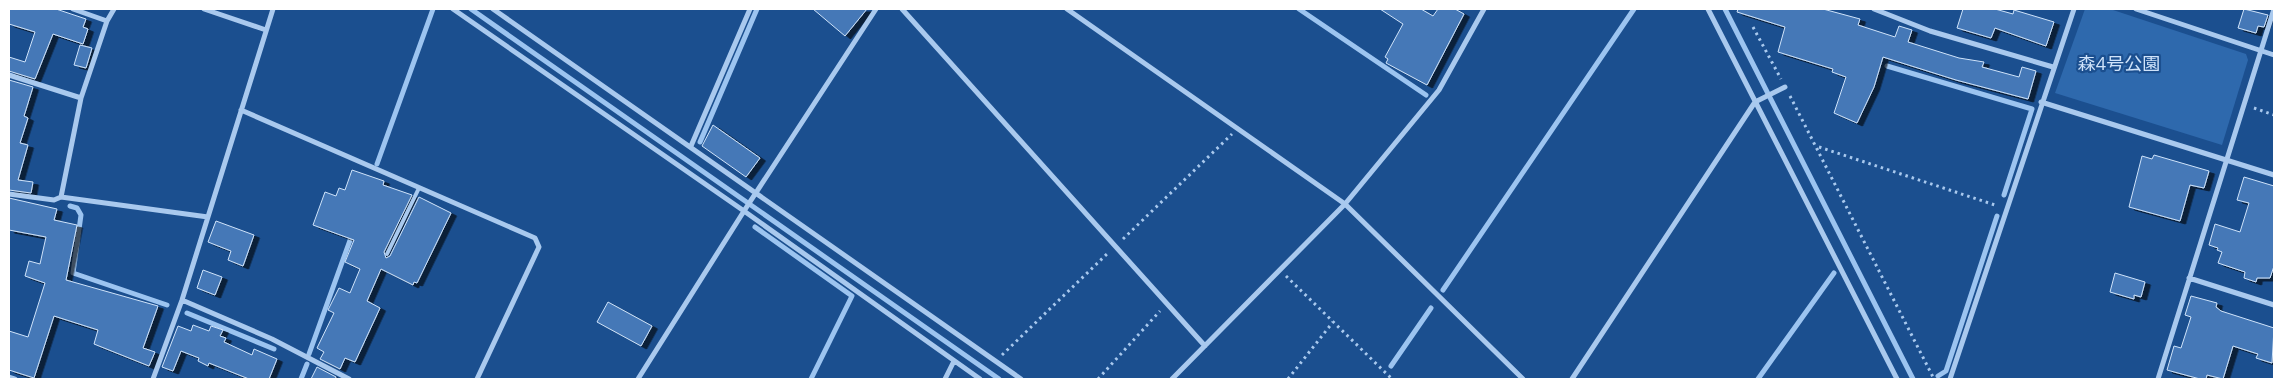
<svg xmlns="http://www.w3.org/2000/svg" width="2283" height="388" viewBox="0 0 2283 388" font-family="'Open Sans','Noto Sans JP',sans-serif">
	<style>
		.green { fill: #2e69ad }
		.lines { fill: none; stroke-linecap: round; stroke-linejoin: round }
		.stream { stroke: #9cc4f0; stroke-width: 5 }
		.building { fill: #4478b7; stroke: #cfe3fa; filter: url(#shadow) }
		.path { stroke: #a9c9ee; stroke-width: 3; stroke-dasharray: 2.5 4; stroke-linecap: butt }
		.service { stroke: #a9c9ee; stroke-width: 4 }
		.minor { stroke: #a9c9ee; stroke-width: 5 }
		.labels { text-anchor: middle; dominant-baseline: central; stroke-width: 4.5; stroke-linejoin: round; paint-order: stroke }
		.park-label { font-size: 18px; fill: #cfe3fa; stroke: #1b4f8f }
	</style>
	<defs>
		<filter id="shadow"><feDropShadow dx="5.5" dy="3" stdDeviation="0" flood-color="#0009"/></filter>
	</defs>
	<rect width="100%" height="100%" fill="#1b4f8f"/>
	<path class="green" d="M2085,9H2110L2246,54L2248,60L2222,145L2055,93Z"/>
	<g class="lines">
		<path class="stream" d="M471,9L999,379
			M1299,9L1426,95
			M1725,9L1913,379
			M1887,66L2032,109L2004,195
			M700,142L757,9
			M377,164L433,9
			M70,206L77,208L81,215L73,273L167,305
			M755,227L852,296L811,379
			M1443,290L1634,9
			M187,313L274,349
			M309,354L353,232
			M1391,366L1431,308
			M1938,376L1946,371L1997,216
			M301,379L307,364
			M1758,379L1834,273"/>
	</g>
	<path class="building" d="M9,9H56L86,19L83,27L88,29L83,44L53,34L35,79L9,71V57L25,62L35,32L9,24Z
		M813,9H867L845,36Z
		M1380,9H1421L1433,16L1438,9H1455L1464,14L1427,85L1386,63L1388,59L1385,57L1403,24Z
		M1738,9H1823L1860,19L1858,25L1895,37L1899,26L1912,30L1908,42L1959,58L1984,62L1982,67L2019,77L2022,67L2036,71L2028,99L1956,80L1883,57L1874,87L1857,123L1834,113L1846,77L1832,72L1833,69L1778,52L1785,27L1737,12Z
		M1963,9H1995L2013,14L2014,10L2054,22L2046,46L1995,28L1991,38L1957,28Z
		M2244,9L2268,15L2264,27L2258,26L2256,33L2238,28Z
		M80,45L92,48L86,68L74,65Z
		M9,80L33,87L24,116L28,118L20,143L28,145L18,180L33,182L31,193L9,190Z
		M713,125L760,158L746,177L702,146Z
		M2154,155L2209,171L2204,188L2190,185L2180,221L2129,207L2142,156L2152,159Z
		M352,170L384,181L383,185L412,195L384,252L386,258L390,256L419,197L451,213L417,283L414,282L413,285L381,269L367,301L380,308L355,362L345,358L340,369L320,359L324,352L317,348L334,313L328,310L339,288L350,293L360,269L345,262L354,240L313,225L325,192L336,196L339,188L345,190Z
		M2244,177L2274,186V266L2270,278H2257L2256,282L2244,278L2245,272L2218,263L2222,252L2217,250L2218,248L2209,245L2215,224L2240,232L2249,203L2237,200Z
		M9,198L57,209L54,220L77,225L66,280L158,306L143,348L155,352L149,366L94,344L98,330L54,316L34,378L9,370V331L28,337L45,283L25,276L29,261L40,264L46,237L9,230Z
		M216,221L254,235L243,266L228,260L231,251L208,242Z
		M203,270L222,277L215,295L197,288Z
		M2115,273L2145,282L2141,297L2134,295V299L2110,292Z
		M2191,296L2217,303L2216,307L2221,311L2274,328L2272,363L2256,358L2258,354L2233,346L2223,379L2207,375L2206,379H2200L2167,370L2174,346L2181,348L2191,317L2185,315Z
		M608,302L652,326L641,346L597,322Z
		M193,325L209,331L211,326L223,330L220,336L226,338L224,342L252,355L254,349L277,359L269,379H249L209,363L208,366L198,361L199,358L181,351L173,371L162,367L178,326L191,331Z
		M317,367L336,377L335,379H311Z"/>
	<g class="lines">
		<path class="path" d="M1753,27L1781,79
			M1790,96L1934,379
			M2254,108L2274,115
			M1819,147L1998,206
			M1123,239L1232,134
			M1286,276L1392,379
			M1002,355L1109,252
			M1098,379L1160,311
			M1288,379L1333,322"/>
		<path class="service" d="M387,254L419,188"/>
		<path class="minor" d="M73,9L107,21
			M204,9L266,30
			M453,9L744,211L980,379
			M493,9L1021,379
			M902,9L1205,346
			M1067,9L1345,204L1523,379
			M1708,9L1897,379
			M1874,9L1930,31L2053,67
			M2136,9L2274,55
			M9,75L81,98
			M2041,102L2274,175
			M241,110L535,238L539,247L477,379
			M691,146L750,9
			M9,194L54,200L61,197L208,217
			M61,197L81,98L107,21L114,9
			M2189,278L2274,305
			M182,300L272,339L349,379
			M9,377L15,379
			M153,379L182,300L273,9
			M638,379L744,211L876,9
			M945,379L954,361
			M1172,379L1345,204L1439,90L1484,9
			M1572,379L1755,102L1785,87
			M1950,379L2074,9
			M2158,379L2274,9"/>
	</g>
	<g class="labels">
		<g class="park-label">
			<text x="2119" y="63">森4号公園</text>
		</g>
	</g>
	<rect width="2283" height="388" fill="none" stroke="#ffffff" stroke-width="20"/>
</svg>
